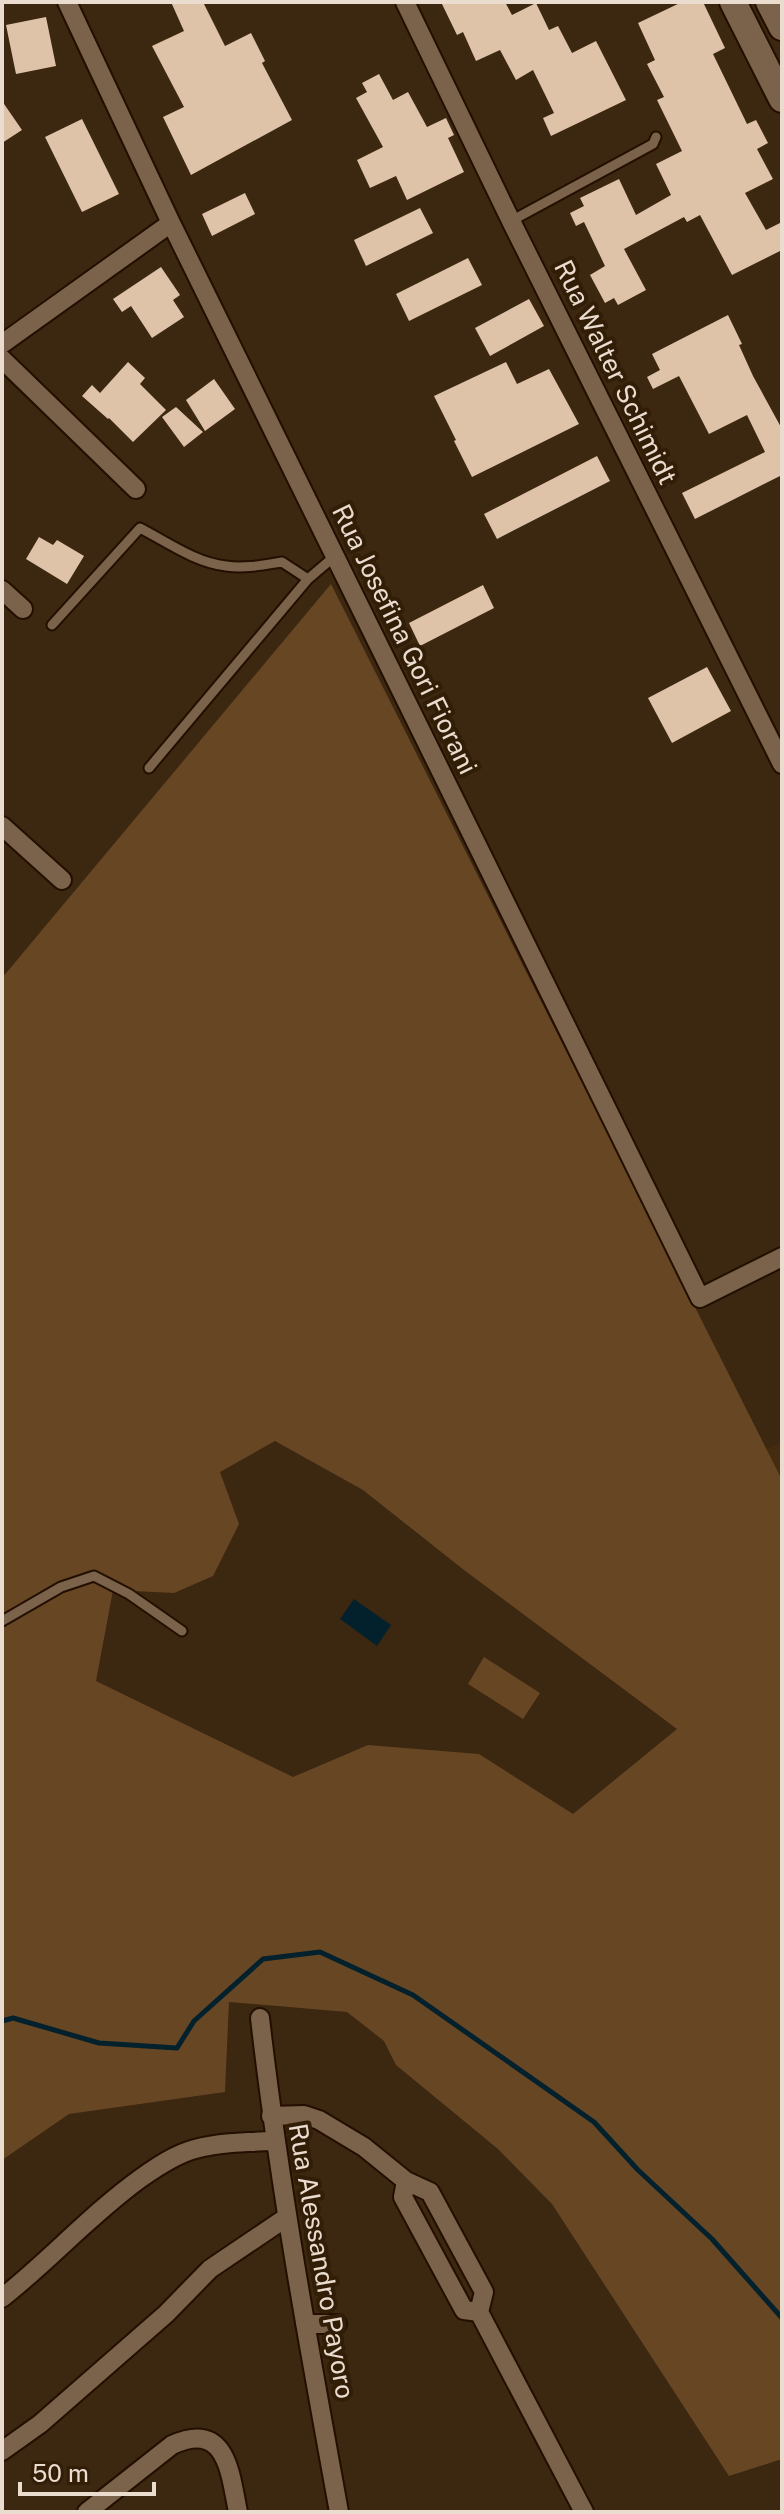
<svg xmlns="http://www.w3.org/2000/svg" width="784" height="2514" viewBox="0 0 784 2514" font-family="'Public Sans',sans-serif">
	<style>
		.built { fill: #452b0f }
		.green { fill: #674624; fill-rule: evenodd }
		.water { fill: #03212c }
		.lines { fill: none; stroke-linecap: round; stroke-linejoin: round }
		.stream { stroke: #03212c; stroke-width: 5 }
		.building { fill: #dec3a9 }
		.lane-casing { stroke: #230f00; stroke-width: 13 }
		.street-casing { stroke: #230f00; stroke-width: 22 }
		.secondary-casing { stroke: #230f00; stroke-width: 30 }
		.lane { stroke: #7a624b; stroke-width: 9 }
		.street { stroke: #7a624b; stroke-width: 18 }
		.secondary { stroke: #7a624b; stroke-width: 26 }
		.labels { text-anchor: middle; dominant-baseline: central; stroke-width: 8; stroke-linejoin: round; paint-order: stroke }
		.street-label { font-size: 26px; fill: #eadccf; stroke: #321d07 }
	</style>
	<rect width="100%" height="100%" fill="#3c2711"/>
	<path class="built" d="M782,1441V1482L766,1450Z"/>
	<path class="green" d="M331,584L782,1480V2459L729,2476L552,2204L498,2149L396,2065L384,2041L347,2012L229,2002L225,2092L69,2114L2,2160V978ZM275,1441L363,1490L464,1570L677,1729L573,1814L479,1754L368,1745L293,1777L96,1681L113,1590L174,1593L213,1576L239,1524L220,1472Z
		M484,1657L540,1693L523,1719L468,1684Z"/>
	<path class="water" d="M354,1599L391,1625L377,1646L340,1619Z"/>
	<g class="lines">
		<path class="stream" d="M2,2021L13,2018L99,2043L177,2048L194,2021L263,1959L320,1952L413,1995L594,2122L638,2170L712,2239L782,2318"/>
	</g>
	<path class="building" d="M171,2H203L225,46L251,33L265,61L262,63L292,120L191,175L163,117L184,107L152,46L184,31Z
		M441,2H505L512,15L536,3L549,30L558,26L572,53L596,41L626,100L551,136L543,118L554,113L533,70L516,80L500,50L476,61L463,32L457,35Z
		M682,2H703L725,48L713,54L747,124L756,120L768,143L757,149L773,179L745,193L766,230L782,222V250L732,275L700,215L687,222L684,217L624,249L646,290L618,305L614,298L605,303L590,275L605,266L584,222L576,226L570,213L584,206L580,198L619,179L636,215L671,195L656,164L682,151L657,100L664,97L647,64L655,60L638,23Z
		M46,17L56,66L16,74L6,25Z
		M379,74L393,100L408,92L427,127L446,118L454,135L448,138L464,172L407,200L396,176L370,188L357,160L383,147L356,98L367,92L362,83Z
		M2,101L22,130L2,143Z
		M82,119L119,194L82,212L45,137Z
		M245,193L255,214L212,236L202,214Z
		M420,208L433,233L366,266L354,240Z
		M468,258L482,285L409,321L396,294Z
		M161,267L180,295L173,300L184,317L152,338L131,306L122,312L113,299Z
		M529,299L544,326L490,356L475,328Z
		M728,315L742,344L739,345L753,376L782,429V475L695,519L682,493L765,452L747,415L709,434L679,376L653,389L647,377L660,370L652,354Z
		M128,362L145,378L140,384L166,410L133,442L109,418L108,419L82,396L92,385L100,393Z
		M506,362L517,384L549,369L579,424L472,477L454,441L456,440L434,396Z
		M214,379L235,409L205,431L186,400Z
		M176,407L203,432L184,447L162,417Z
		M597,456L610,481L497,539L484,514Z
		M39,537L53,545L57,540L84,556L67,584L26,559Z
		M483,585L494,608L420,646L409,623Z
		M707,667L731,711L672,743L648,698Z"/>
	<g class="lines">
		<g class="lane-casing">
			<path id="lane" d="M511,221L653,144L656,137
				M52,625L140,528C167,542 196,563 226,566C244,569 263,565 282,562L308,579
				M149,768L308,579L335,556
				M2,1621L61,1587L94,1576L129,1594L182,1631"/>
		</g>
		<g class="street-casing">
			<path id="street" d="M67,2L171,223L700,1298L782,1257
				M405,2L511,221L782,764
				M2,344L171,223
				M2,359L136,489
				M2,590L23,609
				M2,826L62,880
				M260,2018C279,2184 309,2348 339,2512
				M271,2116L304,2115L319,2120L364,2147L406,2181L430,2192L484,2292L479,2312L584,2512
				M406,2181L403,2197L464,2310L479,2312
				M2,2298C50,2260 91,2214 141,2178C158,2166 176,2154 195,2149C220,2142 249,2142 275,2141
				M305,2324H337
				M2,2451L40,2424L166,2314L210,2269L287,2217
				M87,2512L172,2445C227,2420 230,2473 238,2512"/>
		</g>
		<g class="secondary-casing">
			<path id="secondary" d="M733,2L782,99
				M769,2L782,27"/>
		</g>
		<use href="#lane" class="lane"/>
		<use href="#street" class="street"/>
		<use href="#secondary" class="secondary"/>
	</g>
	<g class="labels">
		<g class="street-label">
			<text transform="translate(616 372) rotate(64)">Rua Walter Schimidt</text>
			<text transform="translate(405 639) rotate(64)">Rua Josefina Gori Fiorani</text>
			<text transform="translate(322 2261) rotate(80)">Rua Alessandro Payoro</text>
		</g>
	</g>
	<rect width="784" height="2514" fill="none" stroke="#eadccf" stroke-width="8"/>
	<path d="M20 2482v12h134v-12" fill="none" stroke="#eadccf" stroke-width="4"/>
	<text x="32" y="2482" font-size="24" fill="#eadccf" stroke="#321d07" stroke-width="6" paint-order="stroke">50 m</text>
</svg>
